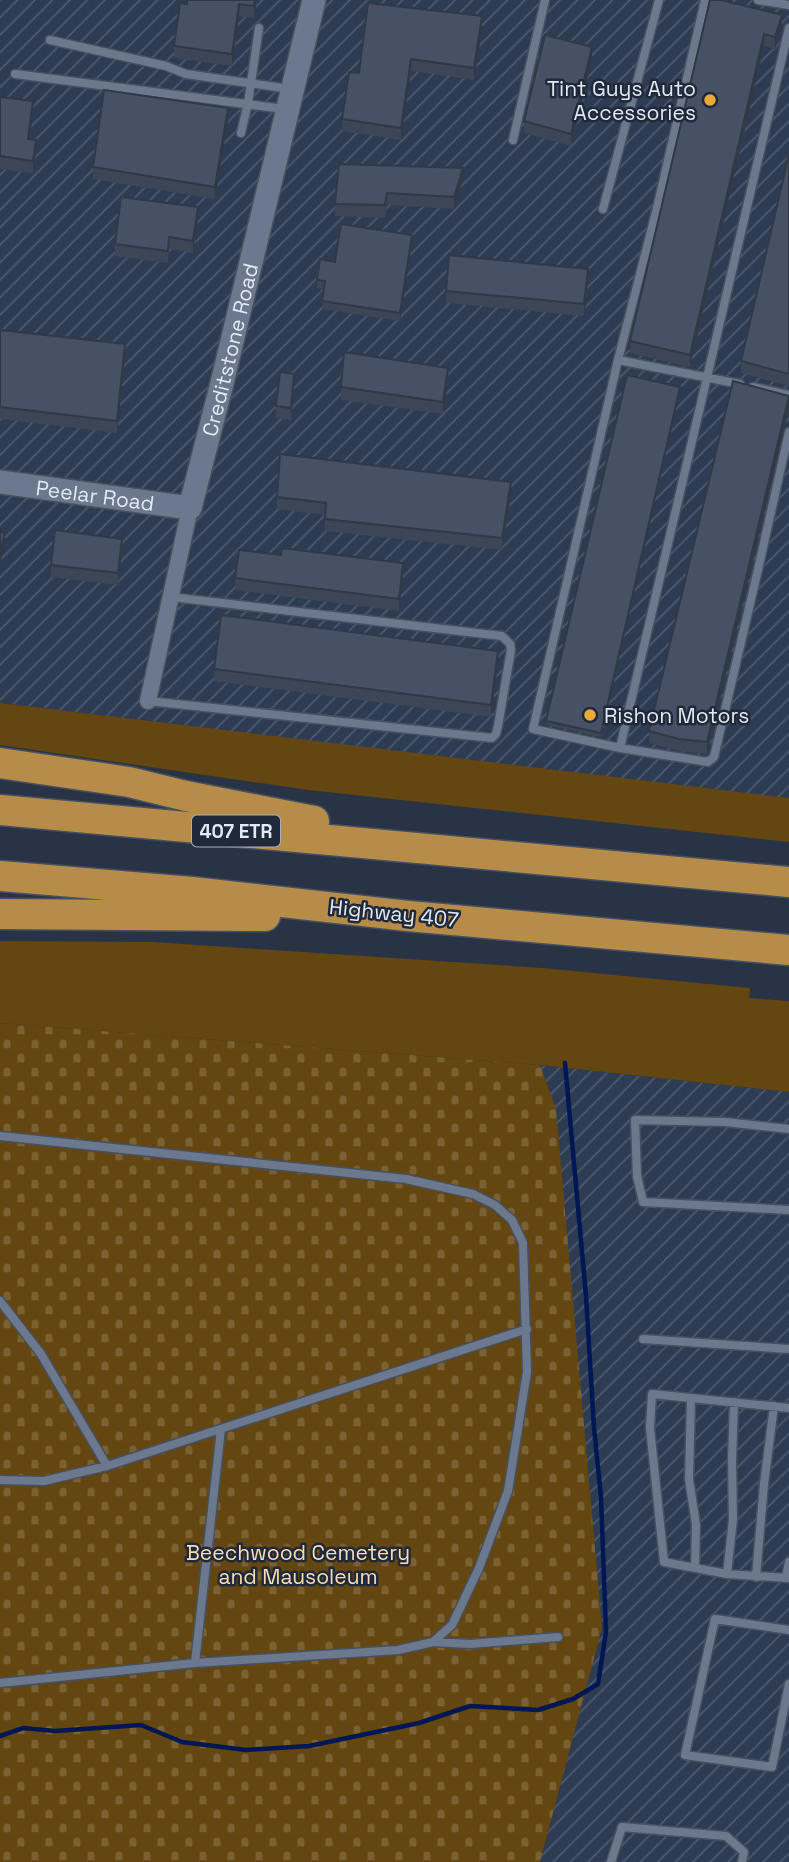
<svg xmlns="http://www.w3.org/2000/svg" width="789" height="1862" viewBox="0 0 789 1862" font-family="'Space Grotesk',sans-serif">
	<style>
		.industrial { fill: url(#industrial-furrows) }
		.green { fill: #644611 }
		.cemetery { fill: url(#cemetery-stones) }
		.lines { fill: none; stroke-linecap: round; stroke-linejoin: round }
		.stream { stroke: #001755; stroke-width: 4.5 }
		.lane-casing { stroke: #475060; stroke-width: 11 }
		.street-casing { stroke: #475060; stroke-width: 19 }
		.secondary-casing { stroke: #475060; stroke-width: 26 }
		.highway-casing { stroke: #475060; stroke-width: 33 }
		.lane { stroke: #6b788d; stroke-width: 8 }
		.street { stroke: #6b788d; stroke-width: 16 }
		.secondary { stroke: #6b788d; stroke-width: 23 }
		.highway { stroke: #b78c48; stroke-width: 30 }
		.wall { fill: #3c4657 }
		.shaded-wall { fill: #313947 }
		.building { fill: #465165; stroke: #313947; stroke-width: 2 }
		.poi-dot { fill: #eaaa39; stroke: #1f293a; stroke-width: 2.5 }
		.labels { text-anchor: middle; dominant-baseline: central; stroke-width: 5; stroke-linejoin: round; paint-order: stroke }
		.shield { fill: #1f293a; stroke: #a8afbd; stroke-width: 2 }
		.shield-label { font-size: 19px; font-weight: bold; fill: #e2e9f5 }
		.poi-label { font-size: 21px; fill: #e2e9f5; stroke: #1f293a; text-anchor: end }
		.street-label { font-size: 21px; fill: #e2e9f5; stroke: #1f293a }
		.park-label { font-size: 21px; fill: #f7dcb5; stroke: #1f293a }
	</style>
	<defs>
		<pattern id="industrial-furrows" width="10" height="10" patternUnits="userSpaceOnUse" patternTransform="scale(1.75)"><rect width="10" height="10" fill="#2e3c53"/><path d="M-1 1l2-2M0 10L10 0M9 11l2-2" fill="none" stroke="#4c586c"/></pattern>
		<pattern id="cemetery-stones" width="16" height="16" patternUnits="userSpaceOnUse" patternTransform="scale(1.75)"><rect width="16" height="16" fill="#644611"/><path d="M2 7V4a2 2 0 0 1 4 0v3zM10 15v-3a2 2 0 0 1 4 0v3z" fill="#7a6134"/></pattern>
	</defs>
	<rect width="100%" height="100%" fill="#283345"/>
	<path class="industrial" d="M0,0H789V799L0,703Z
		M540,1065L789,1092V1862H540L602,1627Z"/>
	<path class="green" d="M0,703L789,798V842L308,790L0,745Z
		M0,941L153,942L542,968L750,988L749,998L789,1001V1092L540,1065L0,1023Z"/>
	<path class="cemetery" d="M0,1023L540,1065L556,1109L602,1628L540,1862H0Z"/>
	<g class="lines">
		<path class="stream" d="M0,1736L23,1728L55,1731L141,1725L182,1742L246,1750L309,1746L419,1723L470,1706L538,1710L573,1699L598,1684L606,1632L601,1497L594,1428L586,1296L565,1063"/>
		<g class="lane-casing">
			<path id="lane" d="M758,0L789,5
				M50,40L166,66L186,74L290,89
				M15,74L284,109
				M241,133L248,103L259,28
				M513,140L545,0
				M603,209L659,0
				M618,360L658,204L705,0
				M740,384L618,360L533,729L620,748L708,762L714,757L757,574L789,432
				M753,387L789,395
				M148,701L492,738L496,734L498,726L511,650L510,644L502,636L171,597
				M620,748L789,28
				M789,1129L725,1122L635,1120L637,1176L643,1202L789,1210
				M0,1136L406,1179L473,1194L495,1205L512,1220L523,1243L527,1372L508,1491L479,1568L452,1625L433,1642L398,1650L195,1663L0,1683
				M0,1301L41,1354L107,1466
				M643,1339L789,1349
				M691,1398L689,1479L696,1525L695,1567
				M789,1408L652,1394L650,1428L664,1562L727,1574L789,1578
				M0,1480L44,1481L107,1466L527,1329
				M727,1574L733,1519L732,1460L734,1402
				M756,1577L764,1484L774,1406
				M786,1578L789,1562
				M789,1630L715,1619L685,1755L772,1767L789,1684
				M433,1642L470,1644L558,1637
				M195,1663L221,1429
				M611,1862L622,1827L726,1836L744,1852L742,1862"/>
		</g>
		<g class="street-casing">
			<path id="street" d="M148,701L190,508"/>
		</g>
		<g class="secondary-casing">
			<g id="secondary">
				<path id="s1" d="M0,482L190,508L222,383L314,0"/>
			</g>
		</g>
		<g class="highway-casing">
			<path id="highway" d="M0,763L129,782L186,796L314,821
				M0,810L789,882
				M0,876L192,892L408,916L789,950
				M0,914L265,916"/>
		</g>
		<use href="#lane" class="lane"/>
		<use href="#street" class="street"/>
		<use href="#secondary" class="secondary"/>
		<use href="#highway" class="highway"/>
	</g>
	<path class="wall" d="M257,0L254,18L239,16L232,66L174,58V46L187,4Z
		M710,0L782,27L775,49L764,46L690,367L630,353V341Z
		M482,29L474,80L411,71L401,140L342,131V119L359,73Z
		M592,59L571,146L524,133V121Z
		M0,97L33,113L30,139L36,152L33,173L0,169Z
		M228,120L215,199L93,179V167Z
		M789,154V386L741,373V361Z
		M339,164L463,180L454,209L387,205L385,218L335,216V204Z
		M198,219L193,253L169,249L168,263L115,256V244Z
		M412,243L400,321L322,309L324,289L317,288V280L335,262Z
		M588,281L584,316L446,303V291Z
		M0,330L125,356L117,433L0,419Z
		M448,380L443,414L341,400V387Z
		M294,386L291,420L276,418V406Z
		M680,391L601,737L546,725V721Z
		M789,396V408L707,754L679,751L649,743V731Z
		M511,494L502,550L325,531V515L277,509V497Z
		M122,551L118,585L51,577V565Z
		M403,575L399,611L235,590V578Z
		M498,663L491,717L214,681V669Z"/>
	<path class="shaded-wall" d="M255,0H257L254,18V6Z
		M239,4V16L232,66V54Z
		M782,15V27L775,49V37Z
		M482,16V29L474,80V68Z
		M764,34V46L690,367V355Z
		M592,47V59L571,146V134Z
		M411,59V71L401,140V128Z
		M33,101V113L28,151V139Z
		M228,108V120L215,199V187Z
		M36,140V152L33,173V161Z
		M463,168V180L454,209V197Z
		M198,207V219L193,253V241Z
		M412,235V243L400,321V313Z
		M588,269V281L584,316V304Z
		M125,344V356L117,433V421Z
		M448,368V380L443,414V402Z
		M294,374V386L291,420V408Z
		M680,387V391L601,737V733Z
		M789,396V408L707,754V742Z
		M511,482V494L502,550V538Z
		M5,533V545L0,565V552Z
		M122,539V551L118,585V573Z
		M403,563V575L399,611V599Z
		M498,651V663L491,717V705Z"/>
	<path class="building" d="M187,0H255L254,6L239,4L232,54L174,46L180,3L187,4Z
		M710,0H721L782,15L775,37L764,34L690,355L630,341Z
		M368,3L482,16L474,68L411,59L401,128L342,119L349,72L359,73Z
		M545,35L592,47L571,134L524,121Z
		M104,90L228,108L215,187L93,167Z
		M0,97L33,101L28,139L36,140L33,161L0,156Z
		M789,154V374L741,361Z
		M339,164L463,168L454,197L387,193L385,205L335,204Z
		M121,197L198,207L193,241L169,237L168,251L115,244Z
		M341,224L412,235L400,313L322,301L325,281L317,280L320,259L335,262Z
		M449,255L588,269L584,304L446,291Z
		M0,330L125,344L117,421L0,407Z
		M344,352L448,368L443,402L341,387Z
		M280,372L294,374L291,408L276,406Z
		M627,375L680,387L601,733L546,721Z
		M733,381L789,396L707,742L679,739L649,731Z
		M280,454L511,482L502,538L325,519L326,503L277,497Z
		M55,530L122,539L118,573L51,565Z
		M0,532L5,533L0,552Z
		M282,548L403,563L399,599L235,578L239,550L281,555Z
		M221,615L498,651L491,705L214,669Z"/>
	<g class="poi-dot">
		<circle cx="710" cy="100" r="7"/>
		<circle cx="590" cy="715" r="7"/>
	</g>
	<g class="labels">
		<rect class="shield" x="192" y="815.5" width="88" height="31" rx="5"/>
		<g class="shield-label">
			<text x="236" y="831">407 ETR</text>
		</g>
		<g class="poi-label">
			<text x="696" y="88">Tint Guys Auto<tspan x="696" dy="24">Accessories</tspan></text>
			<text x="604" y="715" text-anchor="start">Rishon Motors</text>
		</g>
		<g class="street-label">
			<text stroke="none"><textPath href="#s1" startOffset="355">Creditstone Road</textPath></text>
			<text stroke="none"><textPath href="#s1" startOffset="96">Peelar Road</textPath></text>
			<text transform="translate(394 913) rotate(6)">Highway 407</text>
		</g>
		<g class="park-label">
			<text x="298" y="1552">Beechwood Cemetery<tspan x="298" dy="24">and Mausoleum</tspan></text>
		</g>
	</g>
</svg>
